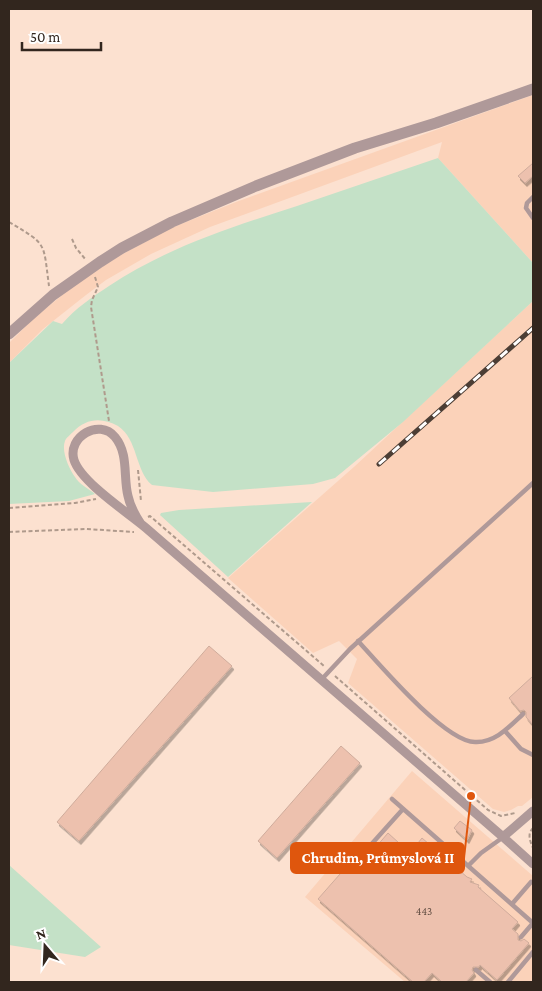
<svg xmlns="http://www.w3.org/2000/svg" width="542" height="991" viewBox="0 0 542 991" font-family="'Crimson Pro',serif">
	<style>
		.built { fill: #fbd2b9 }
		.green { fill: #c4e1c7 }
		.building { fill: #edc1ae; stroke: #cfac9c; filter: url(#shadow) }
		.lines { fill: none; stroke-linecap: round; stroke-linejoin: round }
		.path { stroke: #af9a8c; stroke-width: 2; stroke-dasharray: 4 2.5; stroke-linecap: butt }
		.service { stroke: #af9999; stroke-width: 4.5 }
		.minor { stroke: #af9999; stroke-width: 9 }
		.tertiary { stroke: #af9999; stroke-width: 11 }
		.rail-casing { stroke: #4c3e35; stroke-width: 5 }
		.rail { stroke: #fff; stroke-width: 3; stroke-dasharray: 9; stroke-linecap: butt }
		.labels { text-anchor: middle; dominant-baseline: central; stroke-width: 4; stroke-linejoin: round; paint-order: stroke }
		.number-label { font-size: 11px; fill: #614d42 }
		.leader { fill: none; stroke: #df560d; stroke-width: 2 }
		.callout-dot { fill: #df560d; stroke: #fff; stroke-width: 2 }
		.callout { fill: #df560d; stroke: #df560d; stroke-width: 2 }
		.callout-label { font-size: 15px; text-anchor: middle; font-weight: bold; fill: #fff }
	</style>
	<defs>
		<filter id="shadow"><feDropShadow dx="2" dy="3.5" stdDeviation="0" flood-color="#0004"/></filter>
	</defs>
	<rect width="100%" height="100%" fill="#fce1d0"/>
	<path class="built" d="M533,95V263L438,158L442,142L210,227L151,254L106,280L86,295L43,329L9,363V343L33,319L77,283L119,256L171,228L236,202Z
		M533,301V797L522,806H518L511,810L504,812L493,809L348,683L357,659L339,641L313,653L228,578L355,466Z
		M412,771L533,876V982H405L305,897Z"/>
	<path class="green" d="M438,158L533,263V301L403,422L335,478L313,484L213,492L152,485C135,471 138,439 118,426C102,417 86,418 73,432C71,434 66,438 65,441C61,451 69,469 75,477C79,484 89,489 95,494L69,501L9,504V363L53,321L62,324C76,308 92,297 109,286C168,247 231,227 297,206C344,190 391,174 438,158Z
		M312,502L228,577L160,515L161,513L179,510Z
		M9,865L101,947L85,957L9,945Z"/>
	<path class="building" d="M533,163V176L525,183L518,176Z
		M209,646L232,666L79,841L57,822Z
		M533,676V725L526,717V712L524,710L520,711L509,698Z
		M341,746L360,763L277,858L258,841Z
		M460,821L472,830L467,840L454,828Z
		M388,833L410,853L422,838L467,877L472,879L470,882L479,885L478,887L518,922L512,929L518,934V940L521,941L524,939L529,943L497,980L480,965L479,967H473L472,970L474,973L466,982H442L432,973L424,982H413L318,899L355,857L357,861L363,862Z"/>
	<g class="lines">
		<path class="path" d="M9,222C48,245 43,242 49,286
			M72,239L76,248L86,260
			M95,277L98,287L92,300L91,307L109,421
			M138,470L141,501
			M9,508L75,503L96,499
			M148,517L150,516L324,666
			M9,532L86,529L134,532
			M335,676L488,810L501,816L515,813
			M533,828C527,834 530,841 533,848"/>
		<path class="service" d="M533,197L527,203L526,208L533,218
			M358,641C379,664 445,742 475,742C495,743 509,727 523,714
			M321,680L350,649L533,483
			M505,731L521,749L533,755
			M392,799L533,923
			M359,858L403,809
			M469,865L481,853L502,838
			M512,904L531,882
			M521,937L533,923
			M476,970L490,982
			M508,982L533,952"/>
		<path class="minor" d="M141,524C135,515 130,506 128,496C123,477 129,454 115,437C99,418 67,437 74,460C81,482 127,512 146,528L503,837L533,811
			M503,837L533,864"/>
		<path class="tertiary" d="M9,334L53,295L100,262L122,248L172,222L256,186L355,148L436,123L533,89"/>
		<g class="rail-casing">
			<path id="rail" d="M379,464L533,328"/>
		</g>
		<use href="#rail" class="rail"/>
	</g>
	<g class="labels">
		<g class="number-label">
			<text x="424" y="911">443</text>
		</g>
	</g>
	<path class="leader" d="M471 796L464 858"/>
	<circle class="callout-dot" cx="471" cy="796" r="5"/>
	<rect class="callout" x="291" y="843" width="173" height="30" rx="5"/>
	<g class="callout-label">
		<text x="378" y="863">Chrudim, Průmyslová II</text>
	</g>
	<rect width="542" height="991" fill="none" stroke="#32261e" stroke-width="20"/>
	<g transform="translate(45 946) rotate(341)" stroke="#ffffff" stroke-width="4" paint-order="stroke">
	<path d="M0-4L9 19L0 12L-9 19Z" fill="#32261e"/>
	<text y="-8" font-size="14" font-weight="bold" text-anchor="middle" fill="#32261e">N</text>
	</g>
	<path d="M22 42v8h79v-8" fill="none" stroke="#32261e" stroke-width="2.5"/>
	<text x="30" y="42" font-size="15" fill="#32261e" stroke="#ffffff" stroke-width="4" paint-order="stroke">50 m</text>
</svg>
